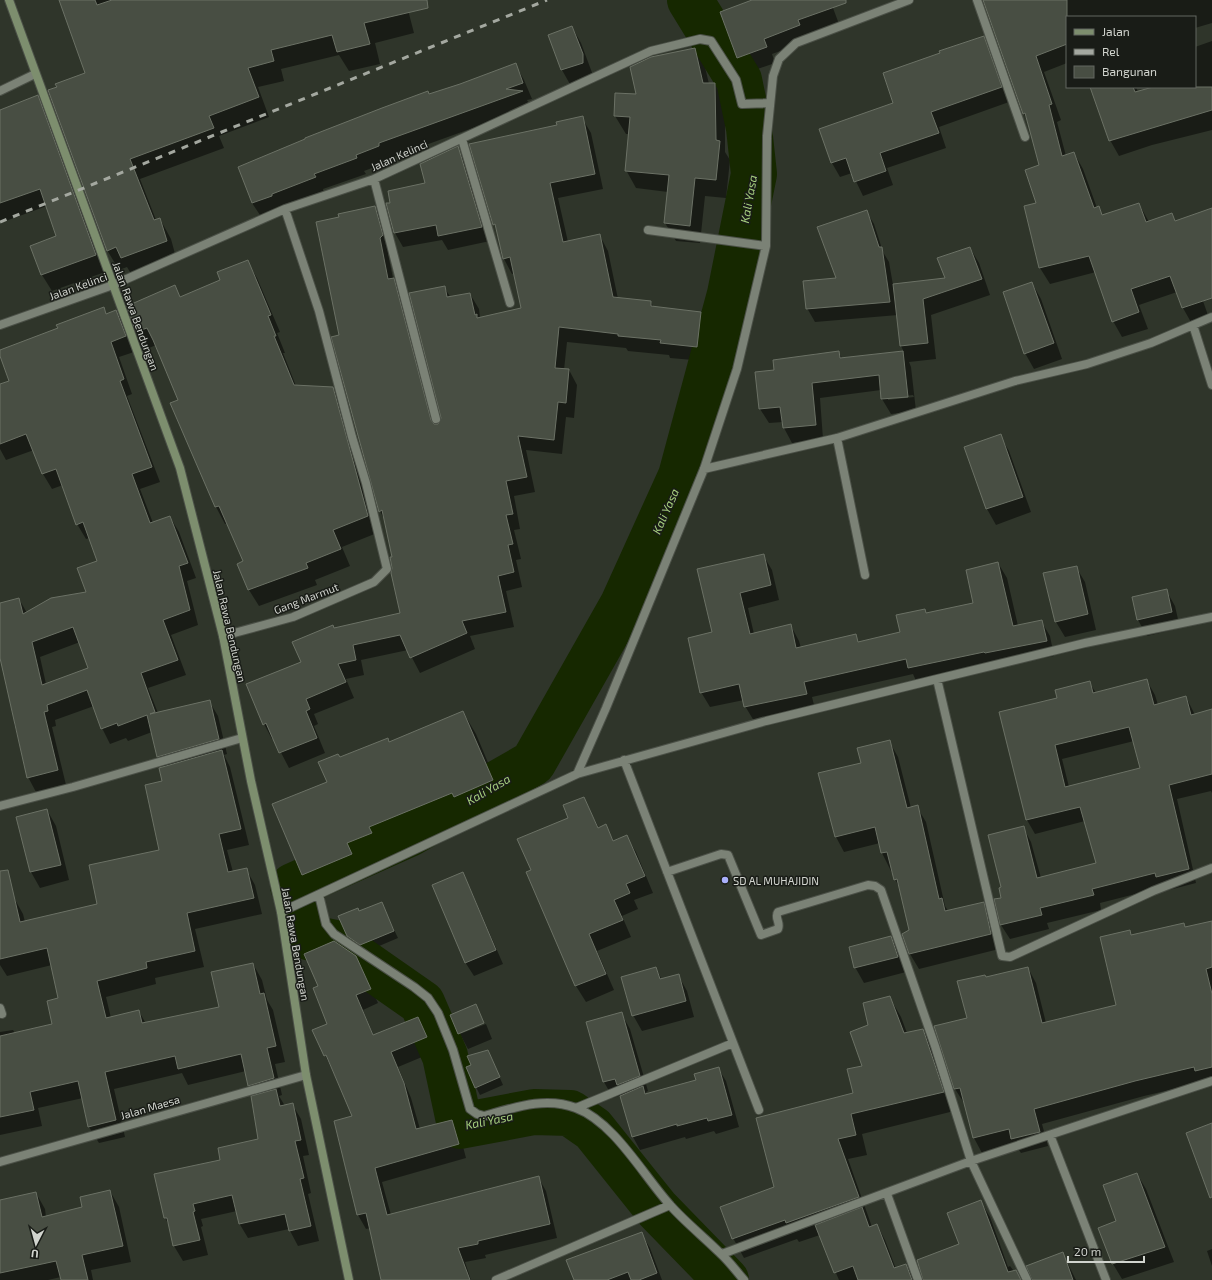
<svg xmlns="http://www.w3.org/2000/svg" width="1212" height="1280" viewBox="0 0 1212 1280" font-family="'Exo 2',sans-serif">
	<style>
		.shadow { fill: #0007; fill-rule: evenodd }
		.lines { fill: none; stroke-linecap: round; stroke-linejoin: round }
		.river { stroke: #162800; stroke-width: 46 }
		.building { fill: #484e43; stroke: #6b7165; fill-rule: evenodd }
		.street-casing { stroke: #4b5047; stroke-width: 10 }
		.secondary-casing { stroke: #4b5047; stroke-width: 10 }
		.street { stroke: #7b8276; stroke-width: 8 }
		.secondary { stroke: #7d8e6e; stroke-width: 8 }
		.rail { stroke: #a4a8a0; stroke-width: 3; stroke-dasharray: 7 7; stroke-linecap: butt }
		.poi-dot { fill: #aab0fb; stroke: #191c17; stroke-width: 1.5 }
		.labels { text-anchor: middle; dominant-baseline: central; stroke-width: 3; stroke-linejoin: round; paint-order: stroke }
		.street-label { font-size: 11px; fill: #d1d4ce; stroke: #191c17 }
		.poi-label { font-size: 11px; fill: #d1d4ce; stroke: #191c17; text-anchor: start }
		.water-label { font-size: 12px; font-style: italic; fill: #a6cf7e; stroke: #191c17 }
	</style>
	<rect width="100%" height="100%" fill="#2f352a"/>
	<path class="shadow" d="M60,0H403L407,6L414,33L375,43L380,64L349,71L339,55L281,69L284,81L258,87L269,117L219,136L224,148L140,179L156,220L160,219L171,239L177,261L133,277L127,267L119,270L107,250L86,73Z
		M757,0H830L839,24L808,41L772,54L775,63L746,73L737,57Z
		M984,0H1212V23L1195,28V17H1067V63L1044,72L1061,120L1057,122L1066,156L1074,153L1083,169L1097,208H1099L1103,216L1139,204L1149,222L1172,214L1176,222L1212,209V283L1198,287L1209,318L1192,324L1183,308L1177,292L1139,305L1148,329L1122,337L1113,321L1096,272L1050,284L1040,268L1025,206L1037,203L1040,166L1029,123L1024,114Z
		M572,27L581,43L594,78L571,86L562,70L549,36Z
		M983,37L991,51L1009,102L939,127L946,148L887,168L893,185L863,196L852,173L840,177L832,163L894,103L941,54Z
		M1212,41V130L1152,145L1119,156L1110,140L1091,87H1136L1138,92L1157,87H1195V47Z
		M695,49L705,67L709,84H715L725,102V152L730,160L726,198L705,196L700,243L676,241L665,223L668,192L636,188L626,170L629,134H626L615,116L616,94L638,95Z
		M515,64L524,80L532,99L527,100L531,107L387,159L388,162L364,171L366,174L323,189L324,193L262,218L252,203L239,167Z
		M37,96L47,113L105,272L52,291L42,275L32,246L58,237L47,206L0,223V111Z
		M582,118L591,133L603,189L558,198L568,242L600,236L608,251L618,299L651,302L654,308L700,313L709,328L705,361L670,358L669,355L628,351L626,348L567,342L564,370H569L577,385L574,418L566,417L562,454L526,450L535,492L514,496L520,529L514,530L521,559L516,560L522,587L506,591L514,627L470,636L475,649L420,673L408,650L361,660L364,675L346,679L354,698L314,714L318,724L314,726L325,753L289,768L274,739H272L264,724L302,663L334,629L401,614L393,558L385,521L380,511L340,336L375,207L383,222L391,251L388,254L393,278L402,294L436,425H438L442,418L444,287L451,298L470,294L479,309L480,318L522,309L515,273L512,274L504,259L498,231L494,224L558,126Z
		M457,148L465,162L490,241L448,250L442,240L403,247L395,233L391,203L426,184Z
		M866,211L874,224L883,252L889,262L893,285L946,279L970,248L979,263L990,295L931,315L936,359L909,362L911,367L916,411L891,414L882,399L881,390L820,398L823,439L792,443L784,428L783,422L769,423L760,409L775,371L814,356V354L838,352L843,359L904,352L901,346L898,315L815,322L807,308L837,278ZM913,395L914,397L888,400V398Z
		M247,261L257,278L280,332L277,333L285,353H283L296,386L333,388L342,405L377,533L342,547L350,566L315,580L317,585L259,606L249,590L244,562L228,523L225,524L216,507L172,404L180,400L156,345L147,349L137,332L128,306L175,287L181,298L221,281Z
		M1032,283L1041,299L1062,359L1034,369L1025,353Z
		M104,309L107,315L116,311L125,326L134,352L119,357L132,394L127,396L160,482L140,489L153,523L170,517L179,532L196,578L187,581L198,625L171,635L186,675L148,688L158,713L209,701L218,716L227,754L224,755L230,767L249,845L227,850L233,872L246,869L255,885L262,914L195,929L204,967L155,978L156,984L106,997L111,1018L139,1011L146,1024L220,1008L253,964L262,980L267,1000L273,1010L285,1062L275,1064L282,1095L279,1096L285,1106L292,1104L301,1119L309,1155L303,1156L311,1193L308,1194L319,1241L298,1246L289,1229L248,1238L239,1223L237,1211L201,1219L203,1226L201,1227L208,1255L183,1261L174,1246L169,1225L165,1218L222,1161L260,1140L254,1113H256V1096L249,1085L246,1071L188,1085L182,1073L114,1089L125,1137L99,1143L89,1127L83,1098L38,1108L42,1126L0,1135V1032L13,1030L15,1033L53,1025L60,999L52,965L7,976L0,965V902L14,898L23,914L25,922L99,905L161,850L164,767L158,757L152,732L128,741L126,738L110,744L102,728L94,706L55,720L56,726L52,727L66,785L36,792L28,777L14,723L17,722L0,656V604L19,599L27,613L87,593L99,561L90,538L86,539L77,524L63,485L52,489L43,474L34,450L6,460L0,449V385L10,382L0,351L59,329ZM80,642L90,668L46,684L40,657Z
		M1000,436L1009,451L1031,512L996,525L987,509L966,448Z
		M763,555L772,570L779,600L748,608L754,634L791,626L799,641L801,648L855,635L859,642L901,633L924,610L927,614L975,603L998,563L1007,578L1018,626L1041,621L1050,636L1054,656L917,683L913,674L812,697L815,709L754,721L745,706L744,700L710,707L701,692L713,633Z
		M1076,567L1085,582L1096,630L1065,637L1056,622Z
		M1166,590L1175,606L1180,628L1147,636L1138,620L1133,598Z
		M1147,681L1155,695L1158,705L1186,697L1195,715L1212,710V793L1211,791L1177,799L1196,883L1165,891L1163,887L1100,903L1101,910L1047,923L1049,929L1010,939L1001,925L1002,888L1023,827L1031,842L1041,878L1097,864L1085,821L1035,834L1027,820L1058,698L1089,682L1096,693ZM1134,741L1141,768L1069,787L1062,759Z
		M463,712L476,734L505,803L467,818L465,815L381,849L384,856L359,865L364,877L315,896L302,874L328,782L340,759L388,739L389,743Z
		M889,741L898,757L911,808L917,807L926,822L945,906L948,911L983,903L992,918L999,949L919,969L910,954V930L899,887L882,853L880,843L844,852L836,837L862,764Z
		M583,798L599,828L605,826L614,841L626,836L636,852L653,893L634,900L638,909L622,916L631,937L597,951L614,990L586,1002L576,986L556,936L532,870Z
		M47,810L56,826L69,880L40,888L31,872L17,817Z
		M462,874L470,888L503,964L474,976L465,962Z
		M381,903L398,938L365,952L352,943L347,935L359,912Z
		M1212,922V1083L1203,1082L1144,1096L1042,1124L1048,1146L1021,1153L1015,1144L982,1153L974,1138L965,1103H964L955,1089L968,1019L986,978L1028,968L1036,983L1046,1023L1117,1006L1129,931L1132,936L1185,928Z
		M891,938L900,953L906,972L864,983L855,967Z
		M356,956L378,1003L363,1010L374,1036L418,1018L434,1052L398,1067L411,1098L420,1129L452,1121L460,1135L466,1158L382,1182L391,1215L538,1177L546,1191L557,1238L485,1255L486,1258L465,1262L471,1280H387L370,1228L366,1229L358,1215L335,1122L354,1117L314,1031L329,1024Z
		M656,968L662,980L678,975L687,991L694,1017L642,1031L633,1015Z
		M890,998L901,1017L907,1033L923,1030L934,1049L954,1111L862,1134L867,1155L848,1159L872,1227L877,1225L885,1240L896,1269L906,1265L915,1280H839L820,1235L799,1242L797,1239L744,1258L733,1238L854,1094L864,1066L870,1026Z
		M621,1013L630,1029L648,1091L646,1092L647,1095L697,1081L718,1068L726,1081L739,1127L716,1134L714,1131L686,1139L685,1137L640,1150L633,1137L621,1095L613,1098L604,1082L587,1023Z
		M486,1024L492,1039L468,1049L460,1034Z
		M488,1051L503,1085L480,1095L476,1087L473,1066Z
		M1137,1174L1146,1189L1174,1262L1122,1279L1113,1264L1099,1228L1118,1221Z
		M110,1191L119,1207L131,1262L91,1270L93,1280H62L61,1277L48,1280H0V1201L36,1193L45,1209L46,1217L84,1208Z
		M981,1202L990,1217L1008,1267L1010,1266L1021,1280H924L961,1245Z
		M641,1233L650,1248L662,1280H575Z
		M1212,1249V1266L1207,1251Z
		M1063,1254L1076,1280H1033Z"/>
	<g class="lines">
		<path class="river" d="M690,0L739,80L749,128L754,174L730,294L681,476L623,604L533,763L409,834L293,886L311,938L336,943L422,1003L445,1056L460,1126L534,1112L570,1113L593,1129L657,1209L726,1280"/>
	</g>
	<path class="building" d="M59,0H95L97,5L112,0H427L428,8L364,23L370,44L337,52L332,35L271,50L274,61L248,68L259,97L209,116L214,128L130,159L154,220L160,218L167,241L121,258L116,247L107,251L48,90L57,87L55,84L85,73Z
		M752,0H846V3L798,20L800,25L764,39L767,47L737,58L720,12Z
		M983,0H1067V44L1036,56L1052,104L1049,105L1062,156L1074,152L1094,208L1099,206L1102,215L1139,203L1146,222L1172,213L1175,221L1212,208V298L1182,308L1170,276L1131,289L1139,312L1112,322L1089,256L1039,268L1024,206L1036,203L1025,170L1039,165L1025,113L1023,114Z
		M572,26L583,54V63L561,70L548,35Z
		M984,36L1002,87L931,112L939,133L880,153L886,171L854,182L846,158L831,163L819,129L893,103L883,73L940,53L939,51Z
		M695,48L703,83H715L716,140L720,141L716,180L695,178L690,226L664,223L669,175L625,171L630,117L614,116L615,93L636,94L630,67L651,57Z
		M516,63L523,83L506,89L523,91L379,143V146L356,155L357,158L314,174L316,177L272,194V196L252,203L238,167L305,139V138L382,108L428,91L429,94L460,84Z
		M1090,87H1133L1135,92L1153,87H1212V110L1109,141Z
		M38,95L96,255L41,275L30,246L56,236L40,189L0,203V110Z
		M583,116L595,174L550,183L563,242L600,234L613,297L651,301V306L701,312L697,347L660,343L661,340L618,336V334L559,327L555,368L569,369L566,403L558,402L554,440L518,436L527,477L506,481L513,514L506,515L513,544L508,545L514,572L498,576L506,612L462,621L467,633L410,658L400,635L353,645L356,660L338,664L346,682L306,699L310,709L306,711L317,738L279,753L266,723L263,725L246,684L301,662L292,642L333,625L334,628L400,613L391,573L392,568L390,557H392L382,510L379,512L331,337L339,335L316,222L339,217L338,214L375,206L383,235L380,238L388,279L394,278L431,420L434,424H438L441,418L409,293L445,286L447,297L470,293L475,315L477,314V318L521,308L510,257L503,259L495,224L493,225L469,144L557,125L556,122Z
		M458,146L482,227L438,236L436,225L394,233L386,203H390L388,191L425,183L420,164Z
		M867,210L879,247H882L890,302L806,309L803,281L836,278L817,227Z
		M970,247L982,279L923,299L928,343L900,346L893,284L945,278L937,258Z
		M248,260L271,315L268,316L276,336H274L294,385L333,387L368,516L333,530L341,549L306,563L308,568L248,590L237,564L243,561L219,506L215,507L170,403L178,400L153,340L147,328L136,332L127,306L175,285L180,297L220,280L217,272Z
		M1032,282L1054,343L1024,354L1003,292Z
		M104,307L106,314L116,310L126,336L111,342L124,379L120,381L152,467L132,474L150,523L170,516L188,563L179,566L190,610L163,620L178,660L141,673L155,712L150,714L210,700L219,739L157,757L147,715L118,726L117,723L101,729L87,690L47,705L48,711L44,712L58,770L27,778L0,658V603L19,598L23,614L51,598L86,592L77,568L97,561L83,522L76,525L56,469L42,474L26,434L0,444V384L9,381L0,356V350L58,328L56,325ZM73,627L88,668L42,685L32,642Z
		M839,351L840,358L903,351L908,397L881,399L879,375L812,383L816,425L783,428L780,407L759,409L755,372L774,370L773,360Z
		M1001,434L1023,497L986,509L964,447Z
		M764,554L771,585L740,593L750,634L791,624L796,648L856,634L858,642L900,632L896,615L925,609L926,613L973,603L966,570L998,562L1013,626L1042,620L1047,641L985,653L984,652L908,668L906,659L884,664L804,682L807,694L744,707L739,684L700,693L688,638L712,632L697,569Z
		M1077,566L1088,614L1055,622L1043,573Z
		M1167,589L1172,612L1137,620L1132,597Z
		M1147,679L1154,705L1186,696L1191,715L1212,709V774L1169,785L1189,869L1156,877L1155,873L1092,889L1094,895L1040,908L1042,915L1000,925L994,899L1001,898L999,888L1001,887L988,835L1024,826L1037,878L1096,863L1080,807L1026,820L999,712L1057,698L1055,690L1090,681L1093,693ZM1129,727L1140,768L1065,787L1055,745Z
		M463,711L493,780L454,797L452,793L369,827L372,833L347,843L352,854L302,875L272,804L327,782L318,762L338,754L340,757L388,738L389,742Z
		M890,740L907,808L918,805L939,899L942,898L945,911L984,902L991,934L909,954L902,934L909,930L897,879L894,880L887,852L881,853L875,827L835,837L818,773L861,763L857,748Z
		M222,750L241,829L219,834L228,872L247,868L254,898L187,913L195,951L146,962L147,968L97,981L106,1018L139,1010L142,1023L219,1007L211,972L253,963L260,994L264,993L276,1046L267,1048L274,1078L248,1086L241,1054L178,1069L175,1056L105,1072L116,1120L88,1127L78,1081L30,1092L34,1110L0,1117V1036L52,1024L47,1001L58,998L47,948L0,959V871L8,870L20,922L97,904L89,865L159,850L145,785L162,781L159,768Z
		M584,797L598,828L606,824L613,841L627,835L645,876L626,884L630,893L614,900L623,920L589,934L606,974L575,986L526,872L531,870L517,839L568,818L563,805Z
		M47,809L61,865L30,872L16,817Z
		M463,872L496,950L465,963L432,885Z
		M382,902L394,931L360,945L347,936L338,916L358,908L359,911Z
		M1212,921V967L1206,969L1212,994V1067L1195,1071L1194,1067L1135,1081L1034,1109L1040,1132L1011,1139L1009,1129L973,1138L960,1088L954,1089L934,1026L967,1018L957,981L985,975L986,977L1028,967L1042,1023L1116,1005L1100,937L1130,930L1131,935L1184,923L1185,927Z
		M891,936L898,957L854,968L849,947Z
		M334,941L356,956L371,989L356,995L373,1035L418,1017L427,1037L391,1052L404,1083L416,1129L452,1120L459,1144L375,1168L387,1215L539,1176L550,1224L478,1241V1244L458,1248L470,1280H381L366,1213L357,1215L334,1121L352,1116L326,1055L324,1056L312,1030L327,1024L313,988L318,986L304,954Z
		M656,967L660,979L679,974L686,1001L632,1016L621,977Z
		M890,996L904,1033L923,1029L944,1092L851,1114L856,1135L838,1139L859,1197L786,1223L785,1220L732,1239L720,1207L774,1187L756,1118L853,1093L847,1069L862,1066L850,1032L868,1025L863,1003Z
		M476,1004L484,1023L458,1034L450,1015Z
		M622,1012L640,1076L617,1085L615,1079L603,1082L586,1022Z
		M488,1050L500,1077L475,1088L466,1067L471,1065L467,1056Z
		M719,1067L732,1115L708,1121L707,1118L677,1126V1124L632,1137L620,1096L643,1086L645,1094L696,1080L694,1074Z
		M276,1089L280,1106L293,1103L301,1140L295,1141L304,1178L300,1179L311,1226L289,1231L285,1214L239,1224L232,1195L193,1204L195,1211L193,1212L200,1240L173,1246L167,1218H164L154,1174L220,1160L218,1148L258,1139L251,1096Z
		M1212,1123V1197L1210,1198L1186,1133Z
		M1137,1173L1165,1247L1112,1264L1098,1228L1116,1221L1103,1185Z
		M110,1190L123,1246L82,1255L88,1280H61L56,1261L0,1273V1200L36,1192L42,1217L82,1207L80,1197Z
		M981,1200L1008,1272L1016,1270L1021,1280H923L917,1260L959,1244L947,1213Z
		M862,1207L869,1227L877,1224L894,1268L906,1264L912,1280H858L853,1266L834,1273L815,1225Z
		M642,1232L657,1273L639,1280H631L628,1272L607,1280H574L566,1260Z
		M1063,1252L1073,1280H1032L1026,1266Z"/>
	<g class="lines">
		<g class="street-casing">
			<path id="street" d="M977,0L1025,137
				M0,91L35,74
				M462,139L510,303
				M374,179L436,419
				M648,230L766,246
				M0,325L113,285L285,209L374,179L651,51L700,39L711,41L736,80L742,104L770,103
				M1193,325L1212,385
				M837,438L865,575
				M704,469L837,438L1015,381L1087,364L1151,343L1212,317
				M223,636L293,617L374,582L387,569L366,483L352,437L319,311L285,209
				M937,679L1002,956L1010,957L1153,891L1212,868
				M624,760L759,1110
				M577,774L606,708L704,469L737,369L766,246L767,136L773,76L779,59L796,43L909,0
				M0,806L73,787L242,738
				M667,872L721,854L728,855L761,935L778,929C781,923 774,917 778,912L868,885L875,886L881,890L935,1046L971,1161L1027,1280
				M319,895L326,924L334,934L414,987L428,998L438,1013L453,1050L470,1109L477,1114L484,1116C513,1108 545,1096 576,1108C614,1122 643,1175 670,1205C685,1222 704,1237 720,1253C729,1261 736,1271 744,1280
				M281,912L577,774L766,721L937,679L1085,643L1212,617
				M0,1008L2,1014
				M576,1108L733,1043
				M1050,1135L1106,1280
				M0,1162L306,1075
				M887,1194L918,1280
				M722,1254L971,1161L1212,1081
				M496,1280L670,1205"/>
		</g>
		<g class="secondary-casing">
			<path id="secondary" d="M9,0L180,468L223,636L251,781L281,912L306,1075L349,1280"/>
		</g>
		<use href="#street" class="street"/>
		<use href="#secondary" class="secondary"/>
		<path class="rail" d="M0,222L547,0"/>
	</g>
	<circle class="poi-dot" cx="725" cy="880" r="4"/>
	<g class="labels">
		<g class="street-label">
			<text transform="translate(399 155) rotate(-24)">Jalan Kelinci</text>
			<text transform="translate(78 286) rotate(-20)">Jalan Kelinci</text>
			<text transform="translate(136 316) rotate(70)">Jalan Rawa Bendungan</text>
			<text transform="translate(306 598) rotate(-21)">Gang Marmut</text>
			<text transform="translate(230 626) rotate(77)">Jalan Rawa Bendungan</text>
			<text transform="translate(296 944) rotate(80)">Jalan Rawa Bendungan</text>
			<text transform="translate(150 1107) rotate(-16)">Jalan Maesa</text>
		</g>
		<g class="poi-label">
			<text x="733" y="880">SD AL MUHAJIDIN</text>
		</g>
		<g class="water-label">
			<text transform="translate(748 199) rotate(-80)">Kali Yasa</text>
			<text transform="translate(665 511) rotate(-66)">Kali Yasa</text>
			<text transform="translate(488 789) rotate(-30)">Kali Yasa</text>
			<text transform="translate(489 1120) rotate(-11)">Kali Yasa</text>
		</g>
	</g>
	<rect x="1066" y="16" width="130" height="72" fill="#191c17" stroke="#636660"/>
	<rect x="1074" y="29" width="20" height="6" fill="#7d8e6e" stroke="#636660"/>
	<text x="1102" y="36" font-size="12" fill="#d1d4ce">Jalan</text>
	<rect x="1074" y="49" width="20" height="6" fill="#a4a8a0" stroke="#636660"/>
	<text x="1102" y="56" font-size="12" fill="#d1d4ce">Rel</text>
	<rect x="1074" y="66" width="20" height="12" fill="#484e43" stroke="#636660"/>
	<text x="1102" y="76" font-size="12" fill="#d1d4ce">Bangunan</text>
	<g transform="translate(36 1244) rotate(186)" stroke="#191c17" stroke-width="3" paint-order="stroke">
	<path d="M0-3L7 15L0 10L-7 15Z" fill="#d1d4ce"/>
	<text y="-6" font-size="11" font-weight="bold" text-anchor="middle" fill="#d1d4ce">U</text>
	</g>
	<path d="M1068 1256v6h76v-6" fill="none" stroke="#d1d4ce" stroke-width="2"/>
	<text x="1074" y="1256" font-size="12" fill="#d1d4ce" stroke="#191c17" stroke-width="3" paint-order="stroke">20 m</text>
</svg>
